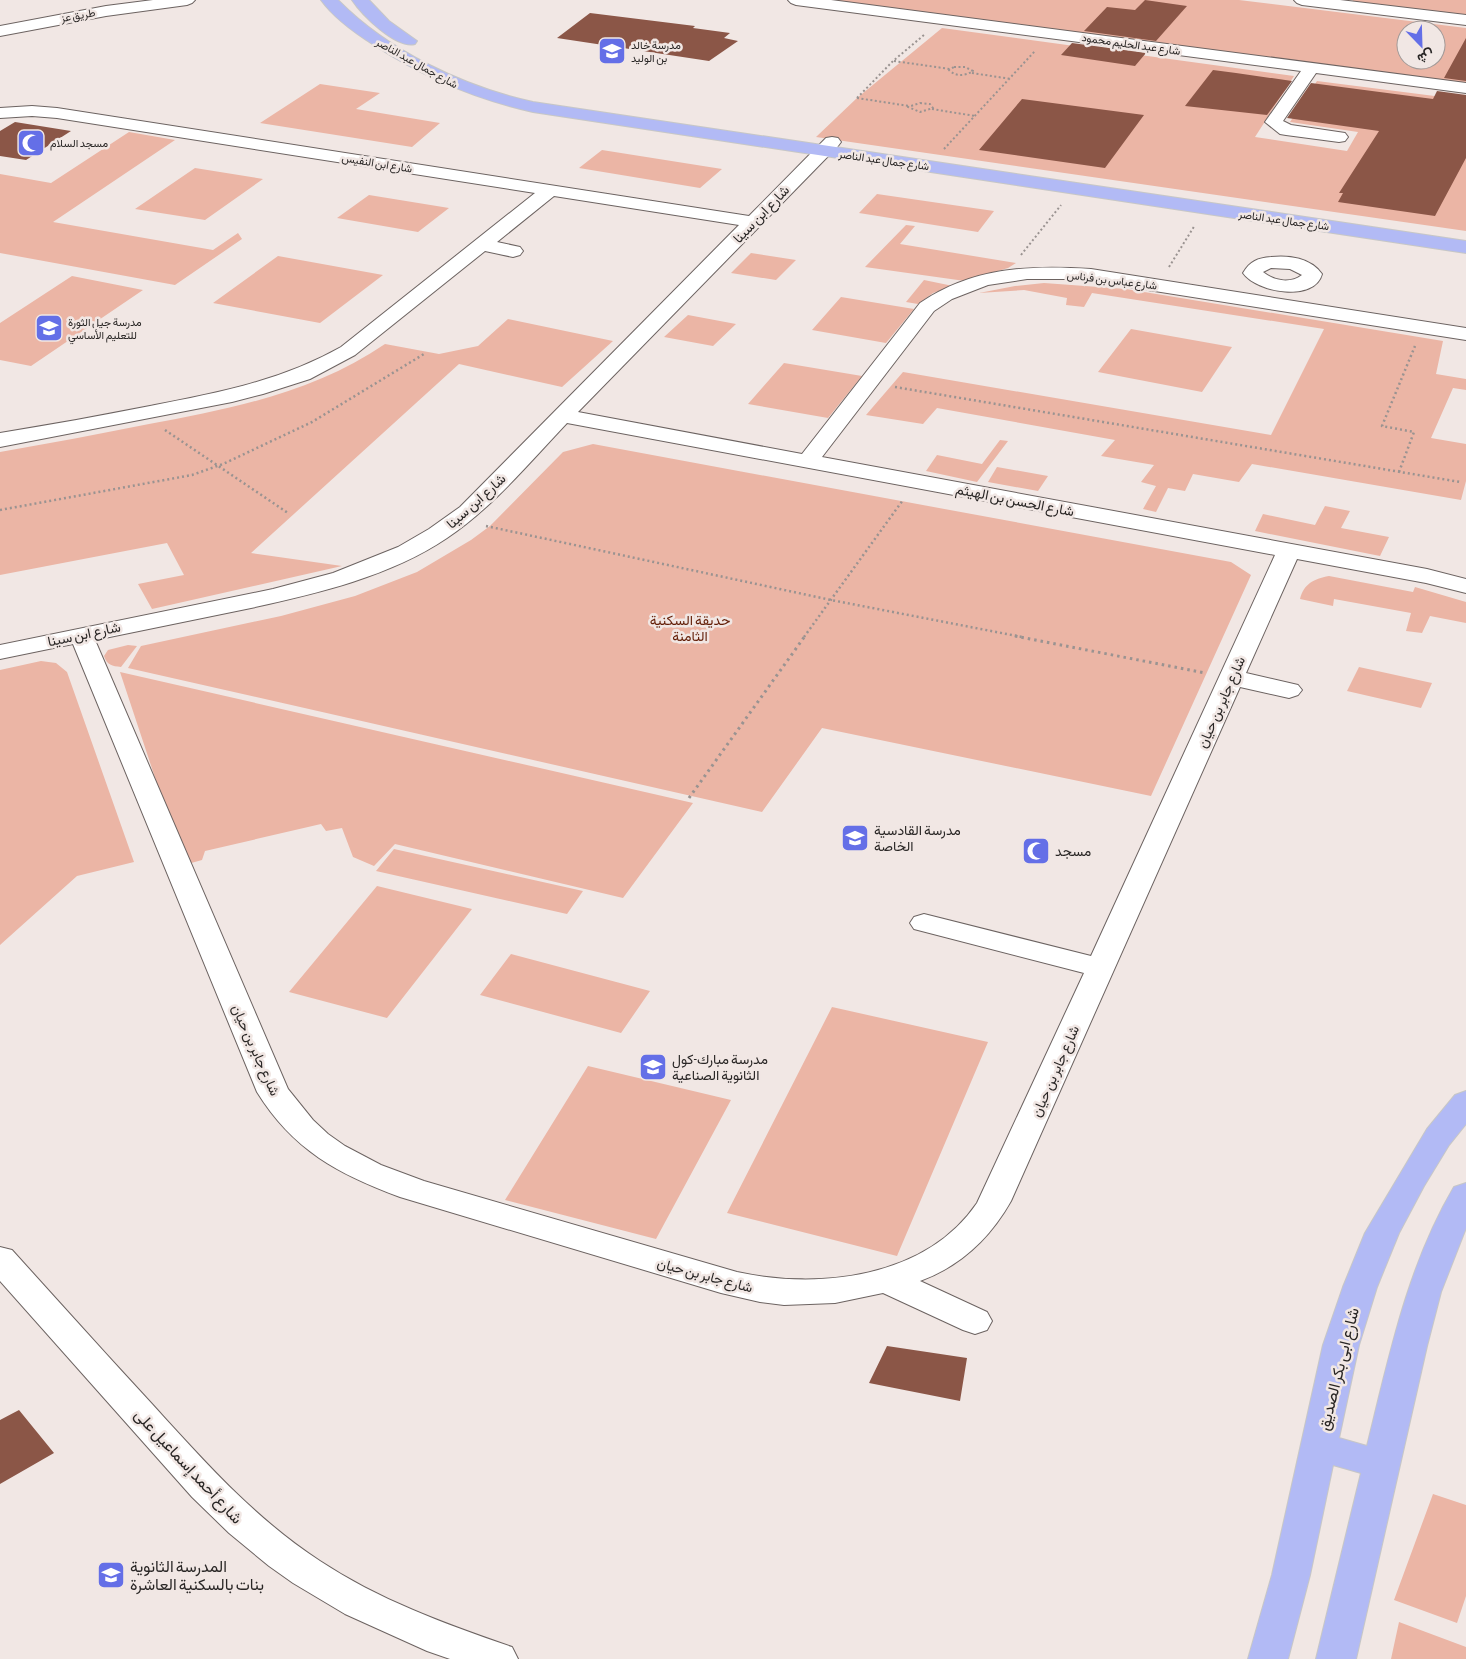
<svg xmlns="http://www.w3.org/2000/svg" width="1466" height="1659" viewBox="0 0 1466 1659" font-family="'Asap Condensed',Vazirmatn,sans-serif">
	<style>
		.green { fill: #ebb5a5; fill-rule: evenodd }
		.building { fill: #8b5647 }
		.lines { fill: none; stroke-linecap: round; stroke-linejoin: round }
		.minor-casing { stroke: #6c6361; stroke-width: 2 }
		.major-casing { stroke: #c7c7c6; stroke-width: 2 }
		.path-far2 { stroke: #9a9391; stroke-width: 2; stroke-dasharray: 2 2.5; stroke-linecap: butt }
		.path-far1 { stroke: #9a9391; stroke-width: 2.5; stroke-dasharray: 2 3; stroke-linecap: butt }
		.path { stroke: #9a9391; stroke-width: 3; stroke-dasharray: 2.5 4; stroke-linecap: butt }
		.minor { fill: #fff; fill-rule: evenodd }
		.major { fill: #b2baf5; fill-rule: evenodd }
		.labels { text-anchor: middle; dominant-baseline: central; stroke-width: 5; stroke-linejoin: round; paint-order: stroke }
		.far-street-label { font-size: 11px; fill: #292625; stroke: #f1e7e4 }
		.far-poi-label { font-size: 11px; fill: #292625; stroke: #f1e7e4; text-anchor: start }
		.street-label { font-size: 14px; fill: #292625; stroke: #f1e7e4 }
		.park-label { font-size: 14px; fill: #631e07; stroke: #f1e7e4 }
		.poi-label { font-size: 14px; fill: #292625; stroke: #f1e7e4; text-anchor: start }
		.near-street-label { font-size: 16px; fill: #292625; stroke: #f1e7e4 }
		.near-poi-label { font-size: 16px; fill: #292625; stroke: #f1e7e4; text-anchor: start }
	</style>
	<rect width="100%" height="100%" fill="#f1e7e4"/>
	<path class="green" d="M815,0H1239L1466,28V87ZM1406,30H1436V60H1406Z
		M1353,0H1466V17L1351,3Z
		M942,28L1294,76L1255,137L1347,151L1358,132L1290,122L1317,81L1466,100V231L816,137L857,98Z
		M320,84L380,93L356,109L440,123L412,147L260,123Z
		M129,132L175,140L53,222L213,250L238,233L242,239L175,285L0,253V174L51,183Z
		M602,150L722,169L700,188L579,168Z
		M195,168L263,179L205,220L135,209Z
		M877,194L994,211L978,232L859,213Z
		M369,195L449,208L418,232L337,218Z
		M906,225L915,226L900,244L1016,263L1008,268L965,281L865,267Z
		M751,253L796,260L776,280L731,273Z
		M278,256L383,275L320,323L213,303Z
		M72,276L143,290L31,366L0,360V323Z
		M924,280L953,286L933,293L918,304L906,302Z
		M1044,283L1126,289L1443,341L1436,374L1466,379V390L1453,388L1431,438L1466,444V481L1461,500L1252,464L1239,482L1193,474L1185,491L1168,488L1156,512L1143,509L1156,486L1141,482L1154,465L1101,456L1115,440L937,408L923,424L866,415L903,372L1271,435L1324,329L1092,293L1084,307L1066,305L1067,298L1024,290L979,293L1015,286Z
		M841,297L914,309L886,343L812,330Z
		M688,315L736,324L713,346L664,337Z
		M508,319L613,341L562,387L459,364L251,553L342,566L152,609L138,584L184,575L167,543L0,575V452C50,443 100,434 149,424C231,409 315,392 385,344L439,354L478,346Z
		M1131,329L1232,347L1202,392L1098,372Z
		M784,363L862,376L828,418L748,404Z
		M1000,440L1008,441L977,482L926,471L937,455L982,464Z
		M593,444L1231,562L1251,575L1151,796L822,728L762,812L128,668L141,646L281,616L355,596L417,572L471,540L490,526L563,452Z
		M997,467L1048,476L1038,491L988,482Z
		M1325,506L1350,511L1341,528L1389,537L1380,556L1255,531L1263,514L1315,525Z
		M1329,576L1413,592L1415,587L1466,602V623L1430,616L1422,633L1406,631L1411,613L1334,599L1333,606L1300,599C1304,584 1313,579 1329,576Z
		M128,645L137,646L121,667C112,666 107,665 104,656L108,650Z
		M41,661L56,663L67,672L134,862L77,876L0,945V670Z
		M1359,667L1432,683L1421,708L1347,691Z
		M120,672L693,803L623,898L395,844L374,866L353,857L342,828L326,831L321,824L205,851L202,860L184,865Z
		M394,849L583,891L567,914L376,871Z
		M377,886L472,909L387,1018L289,992Z
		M511,954L650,991L621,1033L480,995Z
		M832,1007L988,1042L897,1256L727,1213Z
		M588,1066L731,1100L656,1239L505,1200Z
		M1433,1494L1466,1505V1596L1457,1623L1394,1600Z
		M1399,1622L1466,1647V1659H1391Z"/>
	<path class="building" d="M1145,0L1187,6L1156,41L1084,31L1107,7L1135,10Z
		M590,13L695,26L693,28L730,33L724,38L738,41L709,61L557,38Z
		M1466,38V81L1444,78Z
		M1072,43L1146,53L1135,66L1061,55Z
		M1213,70L1236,73L1292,81L1267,115L1185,106Z
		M1311,83L1433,99L1437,91L1466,95V158L1435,216L1338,202L1343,193H1339L1379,131L1287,118Z
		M1022,99L1144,115L1105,168L979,150Z
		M15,122L71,131L26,160L0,156V131Z
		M887,1346L967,1358L960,1401L869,1383Z
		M19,1410L54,1453L0,1484V1420Z"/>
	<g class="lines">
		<g class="minor-casing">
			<path id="minor" d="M153,0H195L192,3L187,5L106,16L0,36V26L106,6Z
				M788,0H831L1466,83V93L1316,73L1283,121L1291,125L1345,133L1348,137L1345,141L1339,142L1286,135L1280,134L1265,122L1301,71L796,5L791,3Z
				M1294,0H1340L1466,15V25L1302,5L1297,3Z
				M32,106L57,108L749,216L826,138L832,137L838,138L841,142L838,146L578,412L802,454L920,303C973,267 1029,265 1091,269L1466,328V340L1091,281L1070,279H1027L988,285L952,299L934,311L822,457L1427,569L1466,579V593L1426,583L1297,559L1246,673L1298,685L1302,690L1298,695L1289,698L1240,687L1011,1201C990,1238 961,1266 920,1281L987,1312L992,1321L987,1330L975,1334L963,1330L883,1293L835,1303L784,1305L760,1302L721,1293L400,1197C338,1174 293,1150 257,1092L73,644L0,659V645L273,589L333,573L398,547L429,529L460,507L739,225L554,196L497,242L520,247L523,251L520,255L513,257L485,251L355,355L310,379L263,394L232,402L0,447V433C50,425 100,416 150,406C217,393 281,381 341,347L535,193L57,118L32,116L0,118V108ZM567,423L1275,555L1091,956L924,914L914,917L910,923L914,929L1084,973L977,1203C926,1278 819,1290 737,1272L424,1181L381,1165L345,1146L328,1134L313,1120L288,1089L95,640C147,629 199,619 251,608C318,593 389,577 447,538C493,507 529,463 567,423Z
				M1271,257C1289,255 1311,258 1322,274C1315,302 1257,293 1243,273C1250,261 1258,258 1271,257ZM1271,268L1290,269L1302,275C1290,284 1274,281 1263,272Z
				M0,1247L12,1250C59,1302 105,1353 152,1404C204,1461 254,1518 320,1561C379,1600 445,1624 512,1647L518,1659H450L427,1651L345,1614L293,1583L269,1566L229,1533L192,1497L0,1281Z"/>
		</g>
		<g class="major-casing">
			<path id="major" d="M321,0H338C388,51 464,87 533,102L1466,241V253L533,112C475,99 423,77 374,45C355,33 334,18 321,0Z
				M352,0H369L389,21L417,41L415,44C396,49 362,15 352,0Z
				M1466,1091V1124L1449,1145L1424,1186L1399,1233L1377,1287L1359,1345L1339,1438L1367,1446C1389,1357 1407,1267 1454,1187L1466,1183V1228L1441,1292L1427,1346L1356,1659H1316L1361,1473L1333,1465L1310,1575L1288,1659H1248L1272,1575L1323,1345L1343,1287L1365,1233L1427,1129L1455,1095Z"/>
		</g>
		<path class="path-far2" d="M894,61L950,69
			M954,67H965L973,71C965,76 956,77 949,70Z
			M972,73L1011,79
			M857,98L893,61L924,35
			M857,98L909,106
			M920,103L930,104L933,108L920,112L908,107Z
			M932,109L975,116
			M944,149L1035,51
			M1021,255L1061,205
			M1169,267L1195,225"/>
		<path class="path-far1" d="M895,387L1460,482
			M165,430L288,513
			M1399,472L1414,432L1382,426L1415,346
			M0,510L192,475L223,464L312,422L424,354
			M486,526L831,600L1022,637
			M804,637L903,500"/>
		<path class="path" d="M1015,636L1205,673
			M689,798L805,636"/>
		<use href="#minor" class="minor"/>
		<use href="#major" class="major"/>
	</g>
	<defs>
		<g id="school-square" transform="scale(1.4375)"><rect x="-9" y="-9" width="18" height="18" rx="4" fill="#646fe7" stroke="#f1e7e4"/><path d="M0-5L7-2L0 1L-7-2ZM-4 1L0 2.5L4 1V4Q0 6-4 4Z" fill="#fff"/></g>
		<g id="mosque-square" transform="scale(1.4375)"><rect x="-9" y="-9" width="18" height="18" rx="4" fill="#646fe7" stroke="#f1e7e4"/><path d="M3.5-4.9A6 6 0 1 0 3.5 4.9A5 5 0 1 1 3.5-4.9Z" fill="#fff"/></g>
	</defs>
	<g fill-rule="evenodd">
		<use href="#school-square" x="612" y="51"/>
		<use href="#mosque-square" x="31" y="143"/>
		<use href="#school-square" x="49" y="328"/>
		<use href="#school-square" x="855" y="838"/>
		<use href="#mosque-square" x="1036" y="851"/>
		<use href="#school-square" x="653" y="1067"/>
		<use href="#school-square" x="111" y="1575"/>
	</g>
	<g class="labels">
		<g class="far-street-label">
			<text transform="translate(78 15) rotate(-10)">طريق عز</text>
			<text transform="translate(1131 44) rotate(8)">شارع عبد الحليم محمود</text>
			<text transform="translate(417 63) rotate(29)">شارع جمال عبد الناصر</text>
			<text transform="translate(884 160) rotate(8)">شارع جمال عبد الناصر</text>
			<text transform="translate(377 163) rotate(9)">شارع ابن النفيس</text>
			<text transform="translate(1284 220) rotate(8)">شارع جمال عبد الناصر</text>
			<text transform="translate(1112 280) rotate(7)">شارع عباس بن فرناس</text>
		</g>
		<g class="far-poi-label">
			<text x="631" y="45">مدرسة خالد<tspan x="631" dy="13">بن الوليد</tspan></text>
			<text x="50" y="143">مسجد السلام</text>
			<text x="68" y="322">مدرسة جيل الثورة<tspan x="68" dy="13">للتعليم الأساسي</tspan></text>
		</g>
		<g class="street-label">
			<text transform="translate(761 214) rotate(-46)">شارع ابن سينا</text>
			<text transform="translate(1015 500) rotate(11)">شارع الحسن بن الهيثم</text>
			<text transform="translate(476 501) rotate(-42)">شارع ابن سينا</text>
			<text transform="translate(84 634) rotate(-12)">شارع ابن سينا</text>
			<text transform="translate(1221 702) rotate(-66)">شارع جابر بن حيان</text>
			<text transform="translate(256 1050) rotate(66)">شارع جابر بن حيان</text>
			<text transform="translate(1055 1071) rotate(-66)">شارع جابر بن حيان</text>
			<text transform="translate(705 1275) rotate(15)">شارع جابر بن حيان</text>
		</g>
		<g class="park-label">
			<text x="690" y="620">حديقة السكنية<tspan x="690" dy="16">الثامنة</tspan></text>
		</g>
		<g class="poi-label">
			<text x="874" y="830">مدرسة القادسية<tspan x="874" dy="16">الخاصة</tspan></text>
			<text x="1055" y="851">مسجد</text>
			<text x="672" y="1059">مدرسة مبارك-كول<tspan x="672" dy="16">الثانوية الصناعية</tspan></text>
		</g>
		<g class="near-street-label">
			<text transform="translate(1338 1369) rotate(-76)">شارع ابى بكر الصديق</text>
			<text transform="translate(189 1466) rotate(47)">شارع أحمد إسماعيل على</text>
		</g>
		<g class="near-poi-label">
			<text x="130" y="1566">المدرسة الثانوية<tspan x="130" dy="18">بنات بالسكنية العاشرة</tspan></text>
		</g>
	</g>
	<g transform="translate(1421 45) rotate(157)"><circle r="24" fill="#f1e7e4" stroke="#a19a98"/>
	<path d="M0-4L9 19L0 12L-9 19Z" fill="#646fe7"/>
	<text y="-8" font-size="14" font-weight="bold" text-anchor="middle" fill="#292625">ش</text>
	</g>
</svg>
